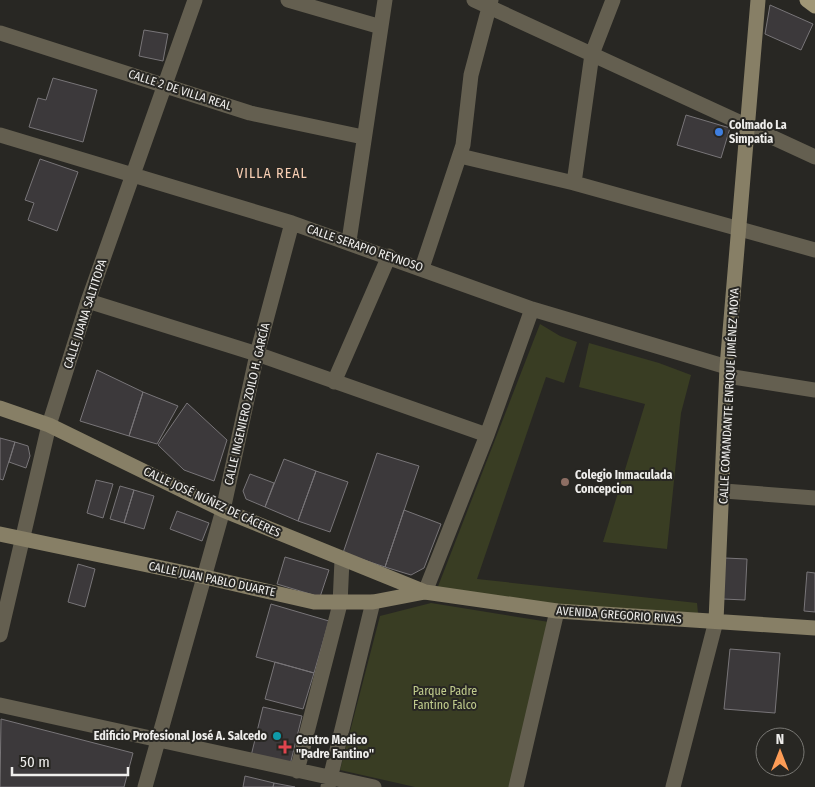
<svg xmlns="http://www.w3.org/2000/svg" width="815" height="787" viewBox="0 0 815 787" font-family="'Fira Sans Condensed',sans-serif">
	<style>
		.green { fill: #393d23 }
		.building { fill: #3c393b; stroke: #787578 }
		.lines { fill: none; stroke-linecap: round; stroke-linejoin: round }
		.street { stroke: #645f50; stroke-width: 15 }
		.secondary { stroke: #877f66; stroke-width: 15 }
		.primary { stroke: #a19777; stroke-width: 15 }
		.shop-dot { fill: #3f7fe0; stroke: #282723; stroke-width: 2 }
		.education-dot { fill: #8d6e63; stroke: #282723; stroke-width: 2 }
		.culture-dot { fill: #0f9aa8; stroke: #282723; stroke-width: 2 }
		.health-dot { fill: #e0444e; stroke: #282723; stroke-width: 2 }
		.labels { text-anchor: middle; dominant-baseline: central; stroke-width: 4; stroke-linejoin: round; paint-order: stroke }
		.street-label { font-size: 12px; fill: #efeeec; stroke: #282723 }
		.poi-label { font-size: 12px; font-weight: bold; fill: #efeeec; stroke: #282723; text-anchor: start }
		.park-label { font-size: 12px; fill: #c1cc8d; stroke: #282723 }
		.neighbourhood-label { font-size: 14px; letter-spacing: 1px; fill: #f8ceb3; stroke: #282723 }
	</style>
	<rect width="100%" height="100%" fill="#282723"/>
	<path class="green" d="M540,324L560,336L577,342L564,383L546,377L477,579L697,603L698,613L567,605L437,589Z
		M589,343L659,363L691,375L681,413L667,549L603,542L645,404L579,387Z
		M431,603L549,622L510,787H415L340,770L380,616Z"/>
	<path class="building" d="M770,5L813,24L801,50L765,34Z
		M144,30L168,34L163,61L139,56Z
		M53,78L97,90L83,142L29,127L38,98L46,100Z
		M686,115L730,128L721,158L677,145Z
		M40,159L78,172L57,231L28,220L34,203L25,200Z
		M97,370L143,392L129,436L80,421Z
		M143,392L178,406L157,444L129,436Z
		M187,403L227,440L214,481L184,470L158,445Z
		M0,438L15,442L3,480L0,479Z
		M15,442L28,446L30,456L26,468L9,462Z
		M377,453L419,466L385,567L343,553Z
		M284,459L316,471L298,521L265,507Z
		M316,471L348,482L330,532L298,521Z
		M250,474L274,483L265,507L246,499L243,491Z
		M96,480L113,484L103,518L87,513Z
		M120,486L134,490L124,523L110,519Z
		M134,490L154,496L144,529L124,523Z
		M404,510L441,524L424,568L411,575L385,567Z
		M177,511L209,523L202,541L170,529Z
		M285,557L329,570L320,597L277,584Z
		M725,558L747,559L745,600L723,599Z
		M78,564L95,569L85,607L68,602Z
		M807,572L815,573V612L804,611Z
		M271,604L329,621L314,673L256,657Z
		M730,649L780,653L775,713L724,709Z
		M275,662L314,673L303,709L265,699Z
		M263,707L302,716L290,765L251,756Z
		M1,719L133,753L124,787H0Z
		M245,776L274,783L273,787H243Z
		M274,783L295,787H273Z"/>
	<g class="lines">
		<path class="street" d="M288,0L381,27
			M474,0L815,157
			M0,33L250,113L363,137
			M0,135L292,223L532,309L727,367
			M460,156L574,183L815,250
			M574,183L592,54L613,0
			M349,241L385,0
			M422,268L463,145L471,75L491,0
			M88,301L257,354L487,435
			M727,376L815,390
			M334,382L389,256
			M724,491L815,498
			M425,592L487,435L532,309
			M0,635L49,425L88,301L195,0
			M0,705L374,787
			M297,771L340,604L342,560
			M145,787L223,510L257,354L292,223
			M328,787L373,602
			M516,787L557,611
			M673,787L716,621"/>
		<path class="secondary" d="M0,408L49,425L223,510L425,592L557,611L815,628
			M0,534L205,577L314,602H373L425,592
			M716,621L727,367L758,0"/>
		<path class="primary" d="M807,0L815,6"/>
	</g>
	<circle class="shop-dot" cx="719" cy="132" r="5"/>
	<circle class="education-dot" cx="565" cy="482" r="5"/>
	<circle class="culture-dot" cx="277" cy="736" r="5"/>
	<path class="health-dot" d="M282.5 739.5h5v5h5v5h-5v5h-5v-5h-5v-5h5z"/>
	<g class="labels">
		<g class="street-label">
			<text transform="translate(180 90) rotate(18)">CALLE 2 DE VILLA REAL</text>
			<text transform="translate(365 248) rotate(19)">CALLE SERAPIO REYNOSO</text>
			<text transform="translate(85 314) rotate(-72)">CALLE JUANA SALTITOPA</text>
			<text transform="translate(729 396) rotate(-87)">CALLE COMANDANTE ENRIQUE JIMÉNEZ MOYA</text>
			<text transform="translate(247 404) rotate(-77)">CALLE INGENIERO ZOILO H. GARCÍA</text>
			<text transform="translate(212 502) rotate(25)">CALLE JOSÉ NÚÑEZ DE CÁCERES</text>
			<text transform="translate(212 579) rotate(12)">CALLE JUAN PABLO DUARTE</text>
			<text transform="translate(619 615) rotate(4)">AVENIDA GREGORIO RIVAS</text>
		</g>
		<g class="poi-label">
			<text x="729" y="125">Colmado La<tspan x="729" dy="14">Simpatia</tspan></text>
			<text x="575" y="475">Colegio Inmaculada<tspan x="575" dy="14">Concepcion</tspan></text>
			<text x="267" y="736" text-anchor="end">Edificio Profesional José A. Salcedo</text>
			<text x="296" y="740">Centro Medico<tspan x="296" dy="14">"Padre Fantino"</tspan></text>
		</g>
		<g class="park-label">
			<text x="445" y="691">Parque Padre<tspan x="445" dy="14">Fantino Falco</tspan></text>
		</g>
		<g class="neighbourhood-label">
			<text x="272" y="173">VILLA REAL</text>
		</g>
	</g>
	<g transform="translate(780 752)"><circle r="24" fill="#282723" stroke="#787773"/>
	<path d="M0-4L9 19L0 12L-9 19Z" fill="#fd9c56"/>
	<text y="-8" font-size="14" font-weight="bold" text-anchor="middle" fill="#efeeec">N</text>
	</g>
	<path d="M12 767v8h116v-8" fill="none" stroke="#efeeec" stroke-width="2.5"/>
	<text x="20" y="767" font-size="15" fill="#efeeec" stroke="#282723" stroke-width="4" paint-order="stroke">50 m</text>
</svg>
